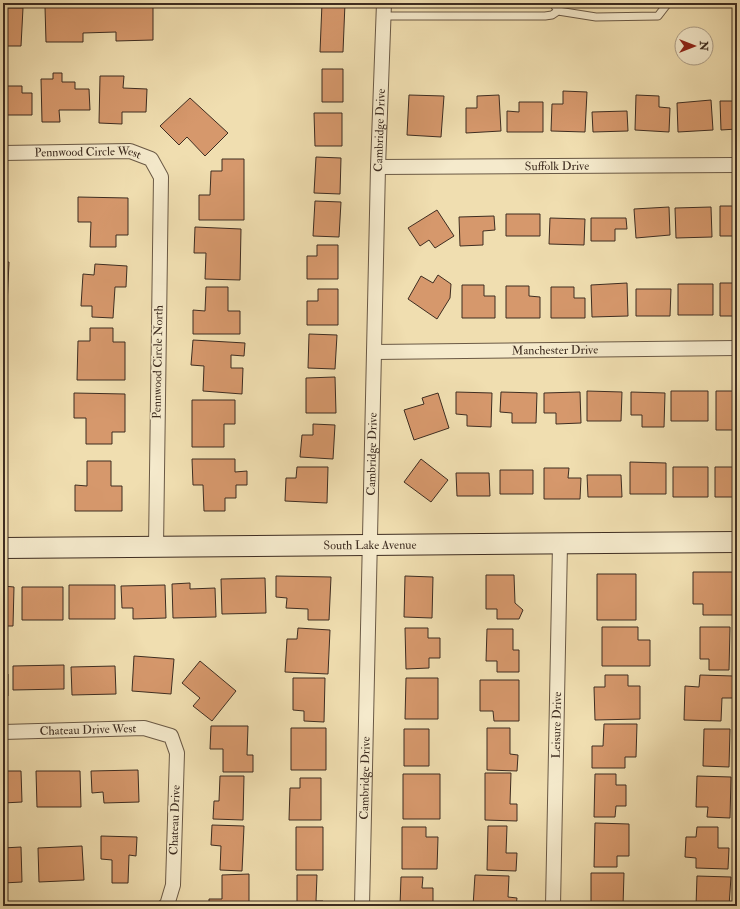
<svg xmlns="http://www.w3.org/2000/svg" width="740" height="909" viewBox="0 0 740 909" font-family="'IM FELL Double Pica',serif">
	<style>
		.building { fill: #d6986c; stroke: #3e2d21 }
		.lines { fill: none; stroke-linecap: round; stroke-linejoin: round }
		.lane-casing { stroke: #6a5945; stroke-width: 9 }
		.street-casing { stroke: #6a5945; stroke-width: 16 }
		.secondary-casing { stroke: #3e2d21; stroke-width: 22 }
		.lane { stroke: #f5eacc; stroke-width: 7 }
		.street { stroke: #f5eacc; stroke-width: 14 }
		.secondary { stroke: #f5eacc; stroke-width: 20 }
		.labels { text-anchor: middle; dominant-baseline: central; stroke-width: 3.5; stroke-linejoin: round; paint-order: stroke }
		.street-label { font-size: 12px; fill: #3e2d21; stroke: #f5eacc }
	</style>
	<rect width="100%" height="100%" fill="#f0deb0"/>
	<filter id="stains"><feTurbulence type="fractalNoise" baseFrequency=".005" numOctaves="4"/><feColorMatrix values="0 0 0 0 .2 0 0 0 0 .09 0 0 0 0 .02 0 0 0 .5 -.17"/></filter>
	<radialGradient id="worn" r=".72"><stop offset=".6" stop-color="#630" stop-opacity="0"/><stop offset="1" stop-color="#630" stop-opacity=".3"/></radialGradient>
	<path class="building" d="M322,3H345L343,52H320Z
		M153,6V40L116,41V32L83,33V42H46L45,7Z
		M3,8H23L21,46H3Z
		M322,69H343V102H322Z
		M53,73H62V82H75V89H89L90,110H59L60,122H42L41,79H53Z
		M100,76H124L123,88L147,89L146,112H122V124L99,123Z
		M3,78H7V86H22V93H32V115H6V123H3Z
		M563,91L587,92L585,132L551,131L552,104H563Z
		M409,95L444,96L441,137L407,135Z
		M499,95L501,131L466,133V108H477V96Z
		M636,95L659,96V107L670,108L669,132L635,130Z
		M190,98L228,133L205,156L187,137L179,145L160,126Z
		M711,100L713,130L678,132L677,103Z
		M720,101H737V129L721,130Z
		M519,102H543V132H507V111L519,112Z
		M627,111L628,131L593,132L592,112Z
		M314,113H342V146H315Z
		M316,157L341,158L340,194L314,193Z
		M222,159H244V220H199V195H210L211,171H222Z
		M78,197L128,198V235H116V247H90L91,222H78Z
		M315,201L341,202L339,237L313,236Z
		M720,206H737V236H720Z
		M669,207L670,235L636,238L634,209Z
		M711,207L712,237L676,238L675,208Z
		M437,210L454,236L435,248L429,240L420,246L408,228Z
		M506,214H540V236H506Z
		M494,216L495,230L483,231V245L460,246L459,217Z
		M550,218L585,219L584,245L549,244Z
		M591,218H626L627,229H615V241H591Z
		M195,227L241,229L240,280L205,279L206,253H194Z
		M317,245H338V279H307V256H317Z
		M3,262H9L7,307H3Z
		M95,264L127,266L126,287H115L113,318L92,317V306H81L83,274L94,275Z
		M438,275L451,284L450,298L437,319L408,299L421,276L433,283Z
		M627,283L628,316L592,317L591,285Z
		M720,283H737V316H720Z
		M678,284H713V315H678Z
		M462,285H484V296H495V318H462Z
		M506,286H529V296L540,297V318H506Z
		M206,287H228V311H240V334H193V310L205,311Z
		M551,287H574V298H585V318H551Z
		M318,289H338V325H307V301H318Z
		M636,289H671L670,316H636Z
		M90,328H113V342H125V380H77L78,341H90Z
		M309,334L337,335L335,369L308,368Z
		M193,340L245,343L244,356L231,355V368H243L242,394L203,391L204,366L191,365Z
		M335,377L336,413H306V378Z
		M587,391L622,392L621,421H587Z
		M671,391H708V421H671Z
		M716,391H737V430H716Z
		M456,392L492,393L491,427L467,426V415L456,414Z
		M501,392L537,393L536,423H512V413L500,412Z
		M580,392L581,423L556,424V413H544V393Z
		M631,392L665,393L664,427H642V415H631Z
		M74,393L125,394V432H112V444H86V418H74Z
		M438,393L449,428L414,440L404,410L424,404L422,398Z
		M192,400H235V424H224V447H192Z
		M313,424L335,425L333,459L300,457L302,435H313Z
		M192,459H235V472L247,471V485H236V498H225V511H204L203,485H193Z
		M421,459L448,480L431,502L404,482Z
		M87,461H111V486H122V511H75V485L87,486Z
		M630,462L666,463V494H630Z
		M297,467H328L327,503L285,501L286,478H296Z
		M673,467H708V497H673Z
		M715,467H737V497H715Z
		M544,468H569L568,478H581L580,499H544Z
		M500,470H533V494H500Z
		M456,473H489L490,496H457Z
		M587,475H621L622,497H588Z
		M693,572H734V615H703V604H693Z
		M597,574H636V620H597Z
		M486,575H514L515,603L523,610L519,619H497V609H486Z
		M276,576L331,577L329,620H308V609L286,608L287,598L276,597Z
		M405,576L433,577L432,618L404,617Z
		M265,578L266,613L222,614L221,579Z
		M190,583V589L215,588L216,617L173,618L172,584Z
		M69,585H115V619H69Z
		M165,585L166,618L133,619V608H122L121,586Z
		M3,586L14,587L13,626H3Z
		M22,587H63V620H22Z
		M602,627H638V640H650V666H602Z
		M700,627H730L729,670H709V659H700Z
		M298,628L330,630L328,674L285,672L287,639H297Z
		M405,628H428V638H440V658H429V668L406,669Z
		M487,629H513V650H519V672H497V661H486Z
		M134,656L174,659L171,694L132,691Z
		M200,661L236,691L212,721L193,706L200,698L182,683Z
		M64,665V689L13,690V666Z
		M115,666L116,694L72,695L71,667Z
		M3,674H8V696H3Z
		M605,675H628V686H640V719L595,720L594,687H605Z
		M700,675L733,676V698H722L721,721L684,720L685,686L699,687Z
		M293,678H325L324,722L304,721V711L293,710Z
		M406,678H438V719H405Z
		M480,680H519V721H494L493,711H480Z
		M604,724H637L636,757H625V768H592V746H603Z
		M211,726H248L247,755H253V772H223V749H210Z
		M291,728H326V770H291Z
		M487,728H510V754L518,755L517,771L487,770Z
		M404,729H429V766H404Z
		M704,729H730L729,767L703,766Z
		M138,770L139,802L104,803L103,792L92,793L91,771Z
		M3,771H21L22,802L3,803Z
		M36,771H80L81,807H37Z
		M485,773H511L510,804H517V821L485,820Z
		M403,774H440V819H403Z
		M595,774H616V785H626V806H616L615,817H594Z
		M220,776H244L243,820L213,819L214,801H219Z
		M697,776L731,777L730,818L707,817L708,807H696Z
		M300,778H321V820H289L290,788H300Z
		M595,823L629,824V856H617V867H594Z
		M212,825L244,826L242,871L220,870L221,846L211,845Z
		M488,826H507L506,853H517L516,871L487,870Z
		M296,827H323V870H296Z
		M402,827H426V837H438L437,869H402Z
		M697,827H718V848H729L728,869L696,868V858L685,857L686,837H696Z
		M101,836L137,837L136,856L129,855L128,883H112V860L101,859Z
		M82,846L84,880L39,882L38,848Z
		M21,847L22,882L3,883V848Z
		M591,873H624L623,906H591Z
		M249,874V906H209V899H222V875Z
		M297,875H317L316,901H323V906H297Z
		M475,875L509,876L508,897L517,898L516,906H473Z
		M697,876L731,877L729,906H696Z
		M401,877H423L422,888H433V906H400Z"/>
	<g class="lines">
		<g class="lane-casing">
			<path id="lane" d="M553,3L558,11L596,17L658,16L668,3
				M383,16H545L552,15L558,11"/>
		</g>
		<g class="street-casing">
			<g id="street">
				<path id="s1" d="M3,153L130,151L151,159L161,177L156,547"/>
				<path id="s2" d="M378,167L737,165"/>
				<path id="s3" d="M374,352L737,348"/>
				<path id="s4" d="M3,732L144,728L171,736L177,753L173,885L167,905L165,906"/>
				<path id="s5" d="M362,906L378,167L384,3"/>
				<path id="s6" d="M553,906L560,544"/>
			</g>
		</g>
		<g class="secondary-casing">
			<g id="secondary">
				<path id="s7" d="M3,548L737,542"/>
			</g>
		</g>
		<use href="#lane" class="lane"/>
		<use href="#street" class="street"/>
		<use href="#secondary" class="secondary"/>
	</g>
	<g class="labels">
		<g class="street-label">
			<text stroke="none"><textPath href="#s5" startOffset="776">Cambridge Drive</textPath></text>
			<text stroke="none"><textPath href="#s1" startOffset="85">Pennwood Circle West</textPath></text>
			<text stroke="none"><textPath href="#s2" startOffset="179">Suffolk Drive</textPath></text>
			<text stroke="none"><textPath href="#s3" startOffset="181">Manchester Drive</textPath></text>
			<text transform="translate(158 362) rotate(-89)">Pennwood Circle North</text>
			<text stroke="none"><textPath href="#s5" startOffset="452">Cambridge Drive</textPath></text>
			<text stroke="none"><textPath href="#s7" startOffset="367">South Lake Avenue</textPath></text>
			<text stroke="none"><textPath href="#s6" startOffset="181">Leisure Drive</textPath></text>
			<text stroke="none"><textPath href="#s4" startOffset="85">Chateau Drive West</textPath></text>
			<text stroke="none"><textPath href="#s5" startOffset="128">Cambridge Drive</textPath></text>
			<text transform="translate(175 820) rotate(-88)">Chateau Drive</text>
		</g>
	</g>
	<rect width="740" height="909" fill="none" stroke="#f0deb0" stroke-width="16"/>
	<rect x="4" y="4" width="732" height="901" fill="none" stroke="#3e2d21" stroke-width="2"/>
	<rect x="8" y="8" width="724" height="893" fill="none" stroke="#3e2d21"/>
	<g transform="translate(694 46) rotate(90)"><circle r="19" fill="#f5eacc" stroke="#ac9e88"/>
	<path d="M0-3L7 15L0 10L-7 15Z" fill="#8f2418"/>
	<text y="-6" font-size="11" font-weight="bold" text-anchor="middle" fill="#3e2d21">N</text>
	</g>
	<rect width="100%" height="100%" filter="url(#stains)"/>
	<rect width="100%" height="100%" fill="url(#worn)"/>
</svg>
